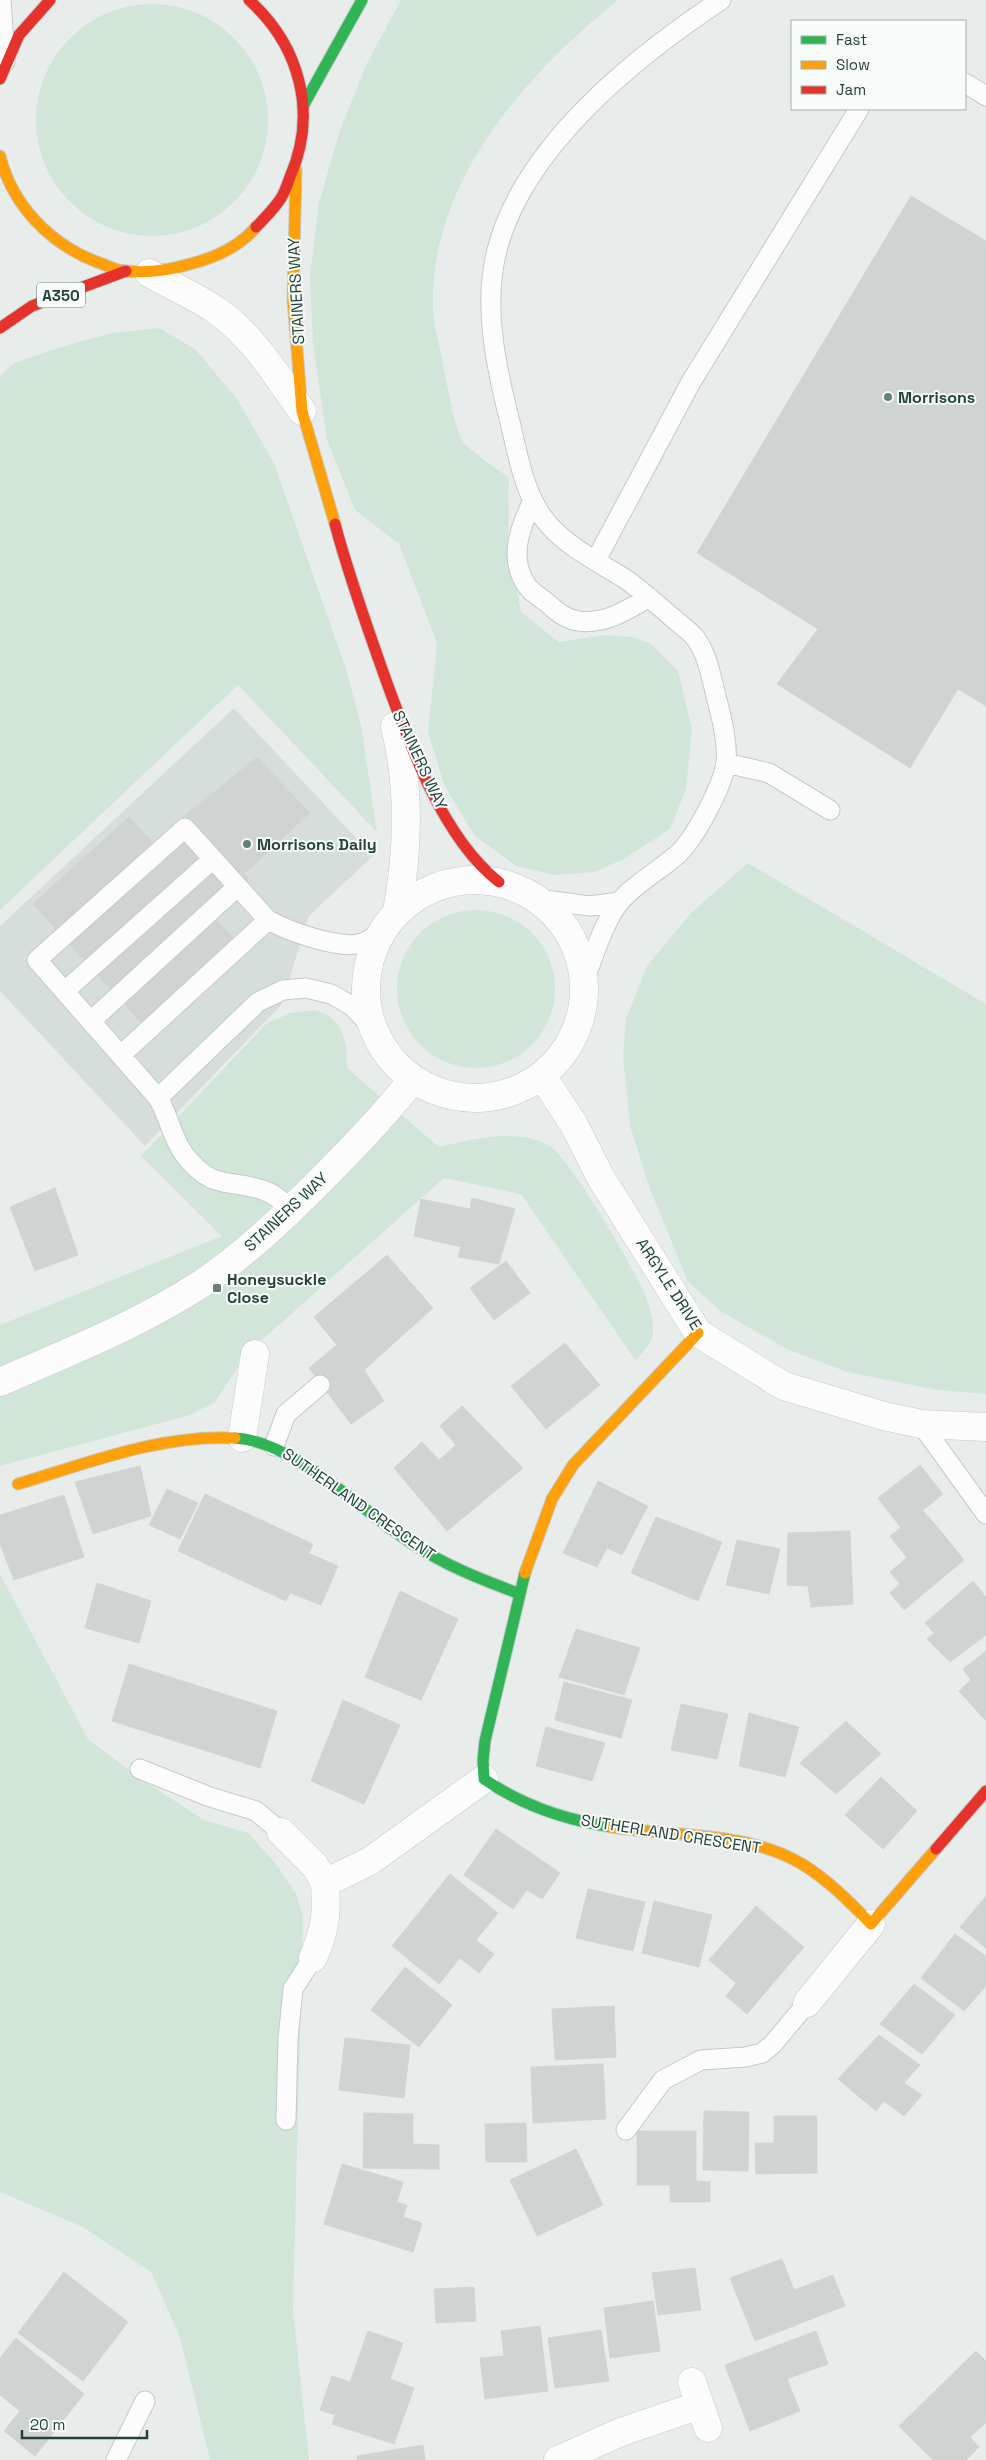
<svg xmlns="http://www.w3.org/2000/svg" width="986" height="2460" viewBox="0 0 986 2460" font-family="'Space Grotesk',sans-serif">
	<style>
		.built { fill: #d6dedb }
		.green { fill: #d1e6d8 }
		.building { fill: #cfd4d2; stroke: #d1d6d4 }
		.lines { fill: none; stroke-linecap: round; stroke-linejoin: round }
		.lane-casing { stroke: #c5cac8; stroke-width: 21 }
		.street-casing { stroke: #c5cac8; stroke-width: 29 }
		.fast-casing { stroke: #c3cbc8; stroke-width: 13 }
		.slow-casing { stroke: #c3cbc8; stroke-width: 13 }
		.jam-casing { stroke: #c3cbc8; stroke-width: 13 }
		.lane { stroke: #fcfcfc; stroke-width: 19 }
		.street { stroke: #fcfcfc; stroke-width: 28 }
		.fast { stroke: #30b455; stroke-width: 11 }
		.slow { stroke: #ff9f0a; stroke-width: 11 }
		.jam { stroke: #e5322d; stroke-width: 11 }
		.poi-dot { fill: #697e78; stroke: #f7fbf9; stroke-width: 2 }
		.labels { text-anchor: middle; dominant-baseline: central; stroke-width: 4; stroke-linejoin: round; paint-order: stroke }
		.shield { fill: #f7fbf9; stroke: #637a73; stroke-width: 1 }
		.shield-label { font-size: 15px; font-weight: bold; fill: #24423a }
		.street-label { font-size: 16px; fill: #24423a; stroke: #f7fbf9 }
		.poi-label { font-size: 16px; font-weight: bold; fill: #24423a; stroke: #f7fbf9; text-anchor: start }
	</style>
	<rect width="100%" height="100%" fill="#e8edeb"/>
	<path class="built" d="M234,708L373,856L309,916L281,1005L145,1146L0,991V926Z"/>
	<path class="green" d="M401,0H618C525,75 428,183 433,311C434,326 439,343 442,359C446,377 454,429 464,443C473,453 498,469 509,478L508,544L521,612L559,642L605,635L633,637L651,644L678,671L692,729L686,789L670,829L624,859L594,872L555,875L516,866L475,836L445,787L428,732L437,643L399,544L355,510L327,440L313,345L310,276L319,203L340,130L367,63Z
		M36 120a116 116 0 1 1 232 0a116 116 0 1 1-232 0Z
		M160,328L196,350L237,399L274,463L346,669L361,725L377,832L238,685L0,910V376L14,363L61,347L112,333Z
		M748,863L986,1004V1394L937,1390L847,1372L787,1349L722,1312L688,1282L650,1189L630,1126L623,1058L626,1019L647,966L691,913Z
		M397 989a79 79 0 1 1 158 0a79 79 0 1 1-158 0Z
		M315,1010C344,1018 347,1042 347,1068L439,1147C472,1139 516,1128 548,1145C570,1157 634,1268 645,1295C650,1307 653,1319 653,1332C653,1342 642,1353 636,1361L521,1194L444,1178L262,1340L236,1370L215,1402L190,1415L0,1466V1325L222,1236L141,1156L266,1024L290,1013Z
		M0,1574L88,1739L141,1779L204,1820L248,1833L276,1864L296,1894L303,1916L293,2309L309,2460H210L180,2337L151,2272L83,2227L0,2192Z"/>
	<path class="building" d="M911,196L986,241V706L958,689L910,768L777,684L818,629L697,553Z
		M257,757L310,813L244,874L188,813Z
		M188,813L249,879L212,915L236,941L143,1025L33,904L129,817L153,843Z
		M55,1188L78,1255L35,1271L10,1207Z
		M472,1198L515,1209L499,1264L458,1257L461,1247L414,1236L421,1199L470,1209Z
		M387,1255L433,1308L364,1370L384,1401L351,1424L309,1368L337,1345L314,1317Z
		M506,1261L530,1293L494,1320L470,1288Z
		M565,1343L600,1385L546,1429L511,1386Z
		M462,1406L523,1468L447,1531L394,1468L422,1442L439,1460L456,1445L440,1426Z
		M920,1465L943,1494L901,1528L878,1498Z
		M140,1466L151,1516L93,1534L75,1482Z
		M598,1481L648,1506L622,1555L607,1548L597,1567L563,1553Z
		M167,1489L198,1503L180,1539L149,1525Z
		M205,1494L313,1544L286,1601L178,1551Z
		M64,1495L84,1557L14,1580L0,1544V1515Z
		M923,1511L940,1530L907,1558L890,1536Z
		M656,1517L722,1542L698,1601L631,1573Z
		M940,1530L964,1560L904,1610L890,1593L900,1584L890,1572Z
		M850,1531L853,1604L811,1607L808,1586L787,1585L788,1533Z
		M737,1540L780,1549L769,1594L726,1585Z
		M308,1553L338,1566L321,1605L290,1593Z
		M973,1581L986,1597V1635L950,1662L927,1639L934,1633L925,1623Z
		M97,1583L151,1601L139,1643L85,1628Z
		M400,1591L458,1619L421,1700L365,1677Z
		M576,1629L640,1648L624,1695L559,1677Z
		M986,1651V1720H985L959,1691L971,1680L963,1669Z
		M129,1664L277,1711L260,1768L112,1721Z
		M564,1682L632,1700L621,1738L555,1720Z
		M343,1700L400,1725L364,1804L311,1781Z
		M681,1704L728,1714L717,1759L671,1750Z
		M749,1713L799,1727L785,1777L739,1766Z
		M846,1721L881,1754L836,1794L800,1763Z
		M546,1727L605,1743L592,1781L536,1766Z
		M881,1777L917,1811L883,1849L845,1815Z
		M496,1829L560,1873L542,1899L527,1890L513,1909L464,1875Z
		M450,1874L498,1913L476,1940L494,1954L479,1973L460,1958L439,1984L392,1946Z
		M588,1889L645,1902L633,1951L576,1938Z
		M986,1896V1948L960,1927Z
		M654,1901L712,1915L699,1967L642,1953Z
		M756,1906L804,1947L747,2014L726,1996L736,1983L709,1960Z
		M955,1934L986,1956V1986L964,2011L921,1978Z
		M405,1967L452,2005L419,2047L371,2010Z
		M914,1984L955,2015L922,2054L880,2024Z
		M614,2006L616,2057L555,2060L552,2009Z
		M879,2035L920,2065L904,2083L922,2095L904,2116L884,2101L876,2111L838,2079Z
		M345,2038L410,2045L404,2098L339,2090Z
		M603,2064L606,2119L533,2123L531,2067Z
		M704,2111L749,2112L748,2171L703,2170Z
		M364,2113L413,2114V2144L439,2145V2169L363,2168Z
		M774,2116H817V2173L756,2174L755,2143H774Z
		M526,2123L527,2162H486L485,2124Z
		M637,2131H696V2181L710,2182V2202H670V2185H637Z
		M576,2149L603,2205L537,2236L510,2180Z
		M342,2164L403,2182L397,2202L407,2205L403,2217L422,2223L413,2252L324,2224Z
		M782,2259L794,2290L833,2275L845,2306L755,2341L730,2278Z
		M695,2268L701,2310L658,2315L652,2273Z
		M64,2272L128,2322L83,2381L18,2333Z
		M474,2287L476,2321L436,2323L434,2289Z
		M653,2301L660,2351L610,2358L604,2308Z
		M540,2326L548,2391L485,2399L480,2358L504,2356L501,2331Z
		M601,2330L609,2381L555,2388L548,2338Z
		M368,2331L403,2343L390,2379L414,2388L394,2444L332,2424L335,2415L320,2410L332,2376L350,2382Z
		M816,2331L828,2364L787,2379L800,2411L750,2431L725,2365Z
		M16,2338L84,2394L35,2456L4,2431L20,2411L0,2395V2358Z
		M976,2351L986,2361V2423L970,2437L979,2447L966,2460H933L899,2426Z
		M423,2445L425,2460H357V2456Z"/>
	<g class="lines">
		<g class="lane-casing">
			<path id="lane" d="M1,0L5,62
				M965,83L986,96
				M533,501C521,525 509,555 524,581C528,590 538,596 546,602C556,611 565,619 578,621C604,625 628,610 649,597
				M596,560L691,382L859,109
				M726,763L769,773L830,810
				M537,899L590,906L619,902
				M584,981C594,956 602,926 618,904C631,886 662,869 679,853C696,836 723,786 726,762C728,741 721,716 716,696C711,676 708,656 696,639C690,631 681,625 674,619C658,605 643,592 627,580C600,563 569,548 548,524C522,494 517,447 507,410C495,361 484,305 496,254C521,148 635,57 721,0
				M66,990L213,859
				M92,1020L237,887
				M372,1027L352,1006L331,994L306,988L283,990L258,1002L158,1098L37,960L185,828L268,920C288,931 335,948 358,944C365,943 373,937 380,934
				M121,1055L268,920
				M158,1098C169,1116 172,1138 184,1154C215,1195 233,1176 270,1193C278,1197 285,1204 292,1209
				M921,1424L986,1514
				M274,1446L286,1414L320,1385
				M140,1769L210,1797L256,1811L281,1832
				M286,2120L288,2039L293,1989L313,1958
				M626,2130L663,2080L701,2060L746,2057L762,2053L773,2044L807,2003
				M116,2460L145,2401"/>
		</g>
		<g class="street-casing">
			<path id="street" d="M149,273C171,286 196,296 217,311C253,336 277,376 302,411
				M395,726C410,788 409,848 397,911
				M366 989a109 109 0 1 1 218 0a109 109 0 1 1-218 0Z
				M542,1076L573,1123L601,1178L698,1333L784,1386L884,1416L921,1424L986,1427
				M0,1382C68,1352 138,1325 201,1284C244,1255 282,1219 319,1182C352,1149 384,1116 413,1079
				M242,1438L255,1354
				M281,1832L315,1866L325,1883L370,1861L484,1779
				M313,1958C326,1928 327,1914 325,1883
				M807,2003L871,1924
				M700,2405L708,2428
				M558,2460L621,2432L700,2405L692,2382"/>
		</g>
		<g class="fast-casing">
			<path id="fast" d="M303,106L362,0
				M235,1438C295,1441 362,1512 413,1544C446,1566 483,1580 520,1594
				M525,1573L485,1741L483,1760L484,1779C523,1806 565,1820 612,1827"/>
		</g>
		<g class="slow-casing">
			<path id="slow" d="M0,156C12,205 50,244 97,262C104,264 111,268 118,270C142,274 167,271 190,264C214,258 240,246 256,227
				M296,170L293,300L302,411L335,524
				M18,1484C88,1463 161,1434 235,1438
				M525,1573L552,1499L573,1465L698,1333
				M612,1827C673,1837 747,1831 802,1864C828,1880 850,1902 871,1924L936,1849"/>
		</g>
		<g class="jam-casing">
			<path id="jam" d="M249,0C300,46 318,113 290,177C287,185 284,195 279,201C272,211 264,219 256,227
				M0,79L19,35L50,0
				M0,328L32,306L126,271
				M335,524C348,573 365,621 382,669C406,736 441,837 499,882
				M936,1849L986,1791"/>
		</g>
		<use href="#lane" class="lane"/>
		<use href="#street" class="street"/>
		<use href="#fast" class="fast"/>
		<use href="#slow" class="slow"/>
		<use href="#jam" class="jam"/>
	</g>
	<g class="poi-dot">
		<circle cx="888" cy="397" r="5"/>
		<circle cx="247" cy="844" r="5"/>
		<rect x="212" y="1283" width="10" height="10" rx="2.5"/>
	</g>
	<g class="labels">
		<rect class="shield" x="37" y="282.5" width="48" height="25" rx="4"/>
		<g class="shield-label">
			<text x="61" y="295">A350</text>
		</g>
		<g class="street-label">
			<text transform="translate(296 291) rotate(-93)">STAINERS WAY</text>
			<text transform="translate(420 760) rotate(65)">STAINERS WAY</text>
			<text transform="translate(286 1212) rotate(-43)">STAINERS WAY</text>
			<text transform="translate(669 1284) rotate(57)">ARGYLE DRIVE</text>
			<text transform="translate(359 1504) rotate(35)">SUTHERLAND CRESCENT</text>
			<text transform="translate(671 1834) rotate(9)">SUTHERLAND CRESCENT</text>
		</g>
		<g class="poi-label">
			<text x="898" y="397">Morrisons</text>
			<text x="257" y="844">Morrisons Daily</text>
			<text x="227" y="1279">Honeysuckle<tspan x="227" dy="18">Close</tspan></text>
		</g>
	</g>
	<rect x="791" y="20" width="175" height="90" fill="#f7fbf9" stroke="#a3b1ad"/>
	<rect x="801" y="36" width="25" height="8" fill="#30b455" stroke="#a3b1ad"/>
	<text x="836" y="45" font-size="15" fill="#24423a">Fast</text>
	<rect x="801" y="61" width="25" height="8" fill="#ff9f0a" stroke="#a3b1ad"/>
	<text x="836" y="70" font-size="15" fill="#24423a">Slow</text>
	<rect x="801" y="86" width="25" height="8" fill="#e5322d" stroke="#a3b1ad"/>
	<text x="836" y="95" font-size="15" fill="#24423a">Jam</text>
	<path d="M22 2430v8h125v-8" fill="none" stroke="#24423a" stroke-width="2.5"/>
	<text x="30" y="2430" font-size="15" fill="#24423a" stroke="#f7fbf9" stroke-width="4" paint-order="stroke">20 m</text>
</svg>
